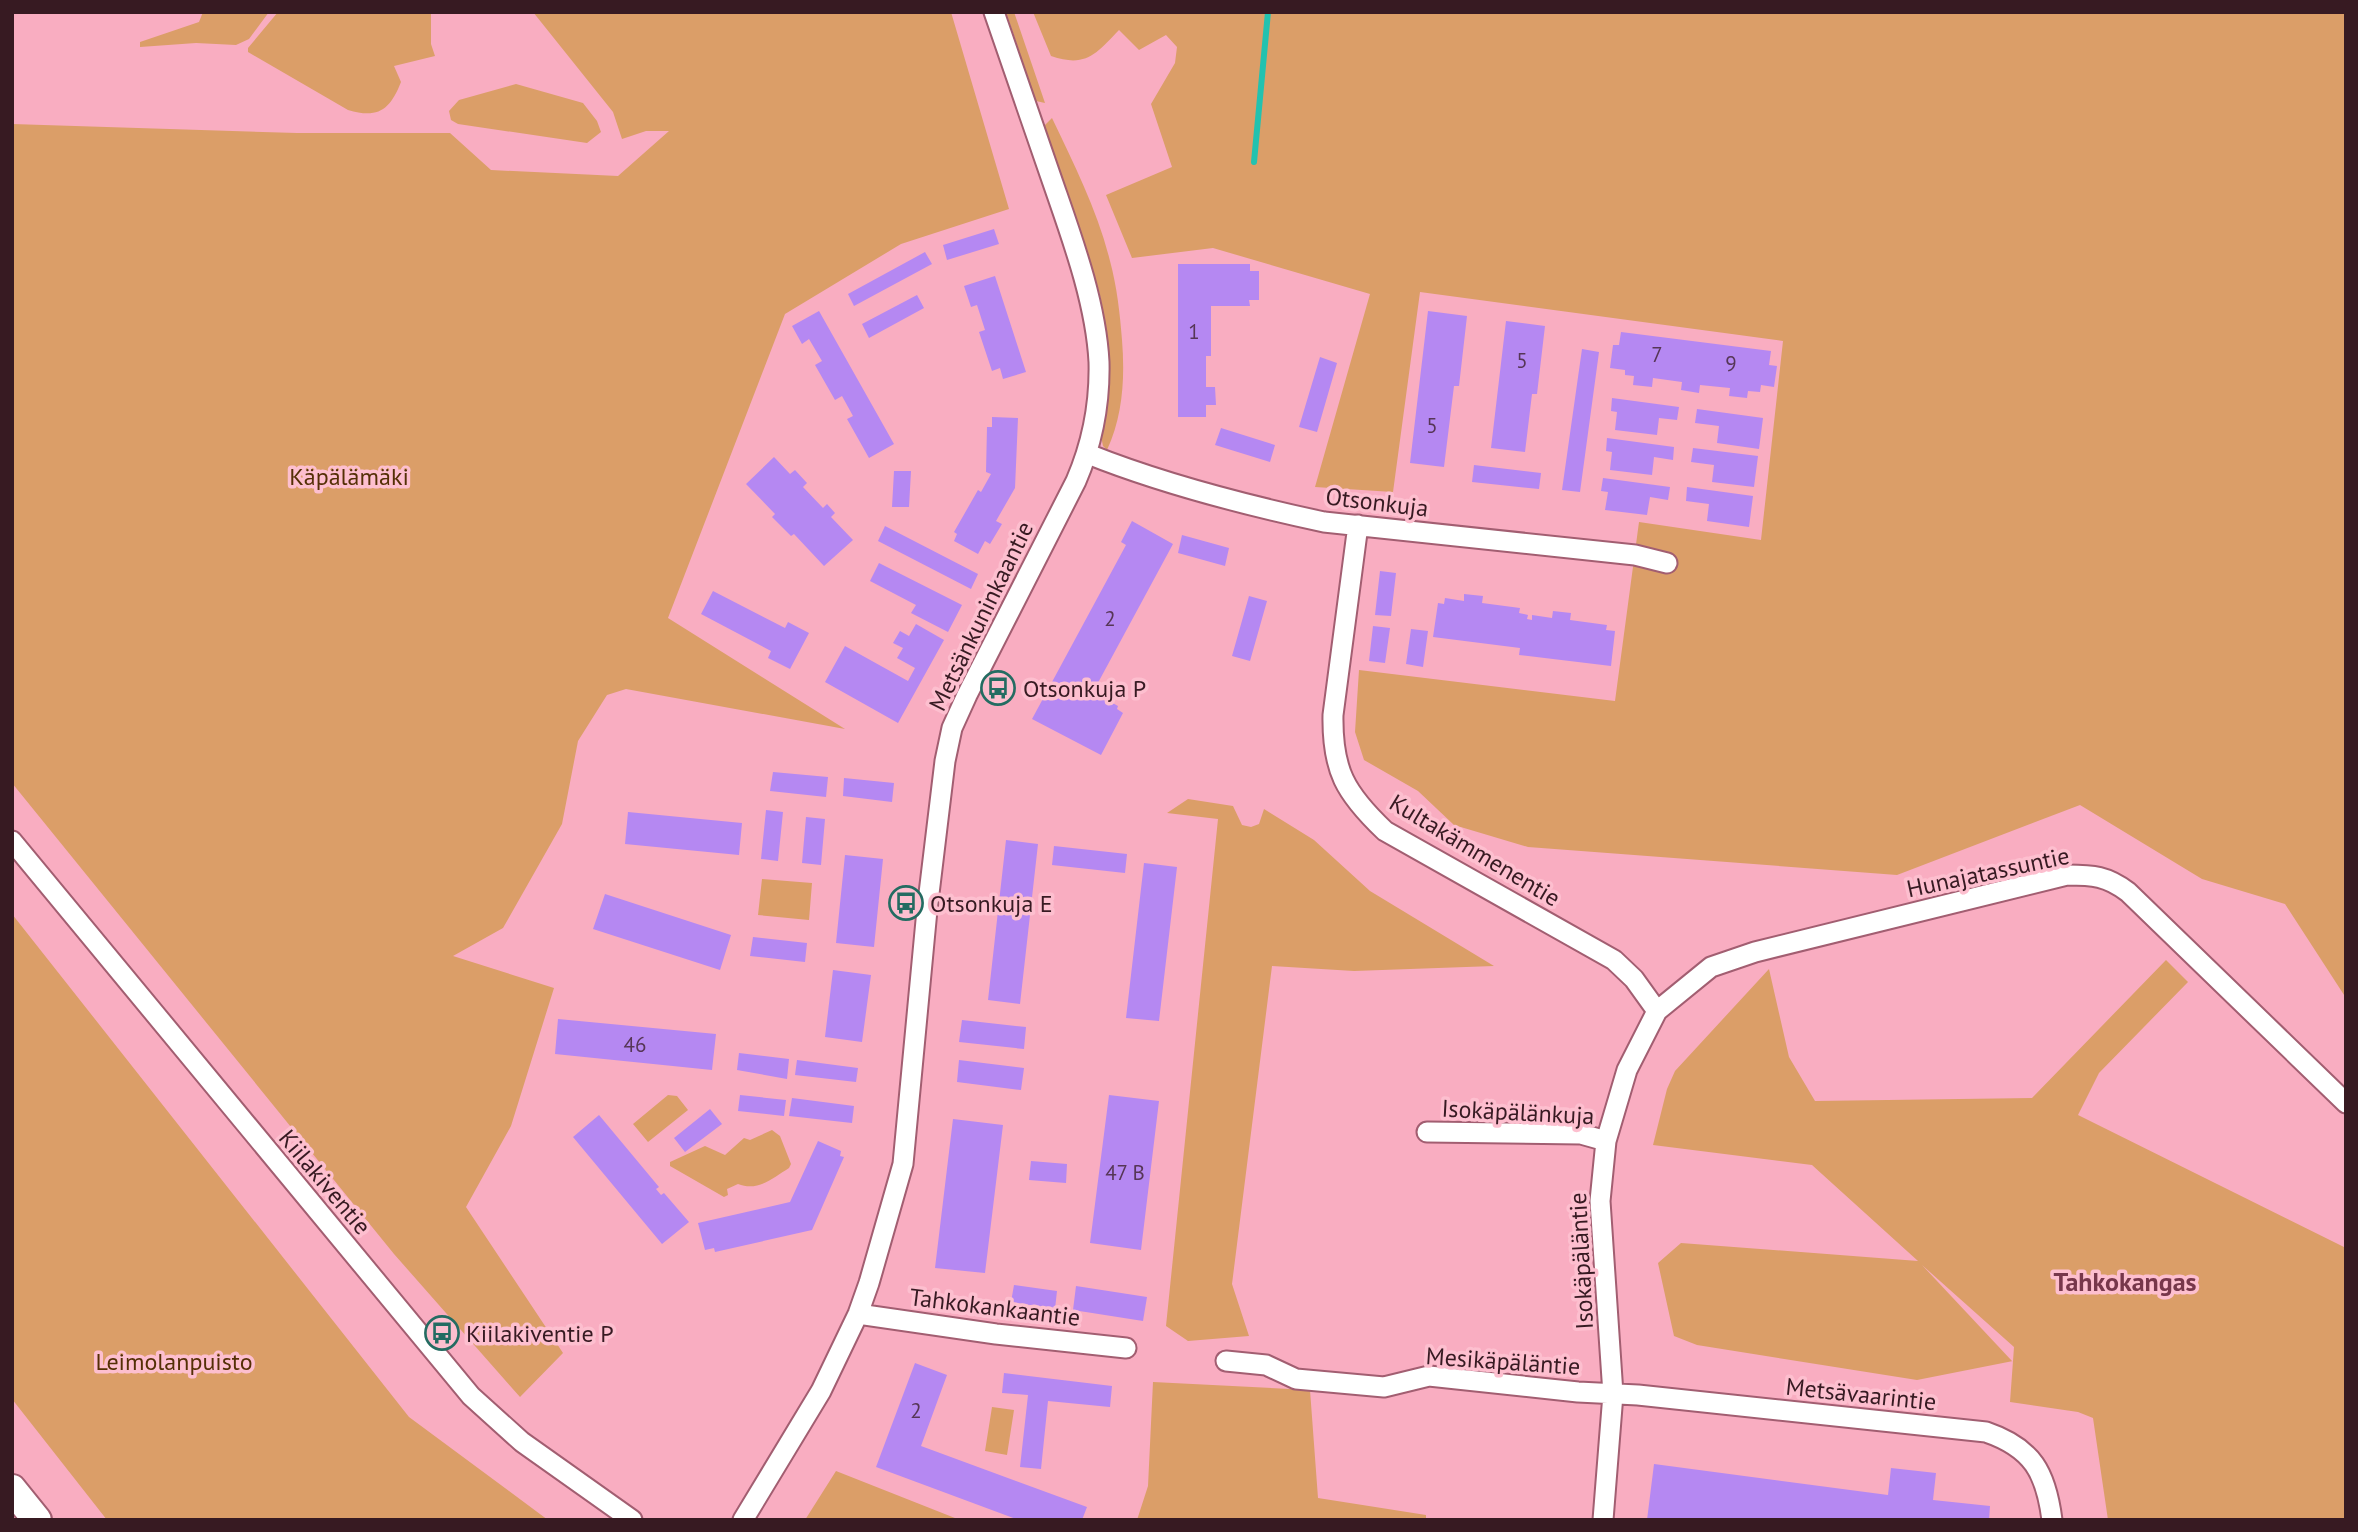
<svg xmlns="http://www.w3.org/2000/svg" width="2358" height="1532" viewBox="0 0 2358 1532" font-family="'PT Sans',sans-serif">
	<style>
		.green { fill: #db9e68; fill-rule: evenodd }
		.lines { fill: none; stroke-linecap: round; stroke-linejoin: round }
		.stream { stroke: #23c2af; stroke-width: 6 }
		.building { fill: #b588f2 }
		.minor-casing { stroke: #a25e71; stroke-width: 23 }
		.highway-casing { stroke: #a25e71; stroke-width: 32 }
		.minor { stroke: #fff; stroke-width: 19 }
		.highway { stroke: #fff; stroke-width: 28 }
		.labels { text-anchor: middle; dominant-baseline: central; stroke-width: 7; stroke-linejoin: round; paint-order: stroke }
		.number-label { font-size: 21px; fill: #563656 }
		.park-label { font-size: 24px; fill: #542f05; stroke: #fdbfcf }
		.street-label { font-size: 24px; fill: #371a22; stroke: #fdbfcf }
		.poi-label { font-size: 24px; fill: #371a22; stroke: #fdbfcf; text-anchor: start }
		.neighbourhood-label { font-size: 26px; font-weight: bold; fill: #77374b; stroke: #fdbfcf }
	</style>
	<rect width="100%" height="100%" fill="#f9adc1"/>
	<path class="green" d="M203,12H269L249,39L236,45L196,43L140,47V42L199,22Z
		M278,12H431V44L435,56L394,66L401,82C390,110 378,119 348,110L248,52V48Z
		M533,12H951L1009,209L901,244L785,314L668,618L845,729L626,689L607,695L578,741L562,824L503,928L453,956L554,988L511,1126L466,1207L563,1353L520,1397L394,1254L12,783V124L297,133H450L491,170L618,176L669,131H646L622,139L613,112Z
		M1006,12H1014L1045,103L1036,101Z
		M1033,12H2346V998L2285,904L2202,879L2080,805L1897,875L1528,847L1454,825L1418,791L1364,760L1355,732L1359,670L1615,701L1639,522L1761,540L1783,341L1420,292L1393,492L1315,487L1370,294L1213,248L1132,258L1106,195L1172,167L1151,104L1175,63L1177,47L1166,35L1139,50L1119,30C1096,54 1086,68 1051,56Z
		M516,84L583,103L597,121L601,132L587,143L458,124L451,120L449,111L459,100Z
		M1052,118C1074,164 1098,212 1110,261C1117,287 1120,314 1122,340C1125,377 1123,416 1107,450L1103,446L1101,436C1109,387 1110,340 1099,291L1044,126Z
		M1188,799L1233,806L1242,825L1251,827L1259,824L1264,809L1314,840L1370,891L1494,966L1354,971L1272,966L1232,1284L1249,1336L1188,1341L1166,1326L1218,819L1167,813Z
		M762,879L812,883L809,920L758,915Z
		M12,914L409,1417L548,1520H107L12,1399Z
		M2166,960L2188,982L2099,1073L2078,1115L2346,1248V1520H2108L2093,1418L2078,1412L2010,1402L2013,1361L1917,1380L1697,1345L1674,1336L1658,1263L1681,1243L1918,1261L1812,1165L1653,1145L1667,1089L1675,1071L1769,969L1789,1057L1815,1101L2032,1098ZM1922,1265L2014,1347L2013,1361H2012Z
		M668,1095L677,1096L688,1110L648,1142L633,1124Z
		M772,1130L780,1136L791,1164L789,1168C773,1178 758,1192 738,1184L727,1189L728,1195L724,1197L670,1166V1162L705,1146L725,1155L744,1138L750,1140Z
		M1153,1382L1310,1390L1318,1498L1426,1515V1520H1137L1148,1486Z
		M992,1407L1014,1410L1007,1455L985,1451Z
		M836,1471L960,1520H805Z"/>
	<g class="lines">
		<path class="stream" d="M1254,162L1268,12"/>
	</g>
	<path class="building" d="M994,229L999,244L947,260L943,245Z
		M925,252L932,264L854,306L848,294Z
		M1178,264H1250V271H1259V300H1249L1250,306H1211V356H1206V387H1215L1216,405H1206V417H1178Z
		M995,276L1026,372L1003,379L1000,368L992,371L979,332L985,330L977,305L971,307L964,286Z
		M917,295L924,308L869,338L862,324Z
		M819,311L894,444L869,458L847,419L853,416L842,396L835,400L815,365L822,361L809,339L802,344L792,326Z
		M1428,311L1467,316L1459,386H1454L1444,467L1410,463Z
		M1506,321L1545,326L1537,394H1532L1525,452L1491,448Z
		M1621,332L1771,351L1769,365L1777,366L1774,387L1761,385L1760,392L1748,391L1747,398L1729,396L1730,388L1700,385L1699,393L1681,390L1682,382L1653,378L1652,387L1633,385L1634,376L1625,375V370L1610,368L1613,345H1619Z
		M1582,349L1599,352L1580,492L1562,490Z
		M1320,357L1337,363L1317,432L1299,427Z
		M1612,398L1679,407L1677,420L1659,418L1657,435L1615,430L1617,412L1611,411Z
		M1697,409L1763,418L1759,449L1717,443L1719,426L1695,423Z
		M992,417L1018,418L1015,488L996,521L1002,524L990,544L985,541L978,554L954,541L957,534L954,532L978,490L981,492L991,474L986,472L987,427H992Z
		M1221,428L1275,445L1270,462L1215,445Z
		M1607,438L1674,447L1673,460L1654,457L1652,475L1610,470L1612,452L1606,451Z
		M1693,448L1758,456L1754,487L1712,482L1714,465L1691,462Z
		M774,457L790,474L795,470L807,483L803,487L823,508L827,504L835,513L831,517L853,540L824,566L794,534L791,536L772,517L775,514L746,484Z
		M1474,465L1541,473L1539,489L1472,482Z
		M894,471H911L909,507H892Z
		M1603,478L1670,487L1668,500L1650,497L1647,515L1605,510L1608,492L1601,491Z
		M1687,487L1753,496L1749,527L1707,521L1709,504L1686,501Z
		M1132,521L1173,544L1093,692L1118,706L1117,709L1123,713L1101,755L1032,719L1126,545L1121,542Z
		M885,526L978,574L971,589L878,541Z
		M1182,535L1229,548L1225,566L1178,553Z
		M879,563L962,605L948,632L911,613L916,605L870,581Z
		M1380,571L1396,573L1391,616L1375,615Z
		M713,591L785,628L788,622L809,633L790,669L768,658L771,651L701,614Z
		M1464,594L1483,596L1482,603L1520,608L1519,613L1528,615L1527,619L1532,620V615L1552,618L1553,611L1571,613L1570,620L1607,625L1606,630L1615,631L1611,666L1519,655L1520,648L1433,637L1438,603L1444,604L1445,598L1464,601Z
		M1249,596L1267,601L1250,661L1232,656Z
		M916,624L944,640L898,723L825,682L845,646L908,681L915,668L897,658L903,648L893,643L900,631L909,636Z
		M1373,626L1390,628L1385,663L1369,661Z
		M1411,629L1428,631L1423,667L1406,664Z
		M773,772L828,777L826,797L770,791Z
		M844,778L894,783L892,802L843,796Z
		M766,810L783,812L778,861L761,859Z
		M628,812L742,823L739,855L625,844Z
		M806,817L825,819L821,865L802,863Z
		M1006,840L1038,844L1020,1004L988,1000Z
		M1054,846L1127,854L1125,873L1052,865Z
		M845,855L883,859L874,947L836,943Z
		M1144,863L1177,867L1159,1021L1126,1018Z
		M605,894L731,935L720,970L593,929Z
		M753,937L807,943L805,962L750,956Z
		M833,970L871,975L862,1042L825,1037Z
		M558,1019L716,1034L712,1070L555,1054Z
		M962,1020L1026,1027L1024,1049L959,1042Z
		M739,1053L789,1059L787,1079L737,1070Z
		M797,1060L858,1068L856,1082L795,1075Z
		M959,1060L1024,1068L1021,1090L957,1082Z
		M740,1095L786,1100L784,1116L738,1111Z
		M1109,1095L1159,1101L1141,1250L1090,1243Z
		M792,1098L854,1106L852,1123L789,1116Z
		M710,1109L722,1124L685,1152L674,1138Z
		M599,1115L659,1187L656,1189L661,1195L664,1193L689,1222L662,1244L573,1137Z
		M953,1119L1003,1125L985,1273L935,1268Z
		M818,1141L841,1151L840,1156L844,1157L812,1230L715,1252L714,1248L705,1250L698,1223L790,1202Z
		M1031,1161L1067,1164L1066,1183L1029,1180Z
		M1014,1285L1057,1291L1055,1309L1011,1302Z
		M1076,1286L1147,1297L1143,1321L1073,1310Z
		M915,1363L947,1375L921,1446L1087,1507L1082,1520H1019L876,1467Z
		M1004,1373L1112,1386L1110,1407L1048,1401L1041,1469L1020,1467L1028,1395L1002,1393Z
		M1654,1464L1888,1495L1891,1468L1936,1473L1933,1500L1990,1506L1989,1520H1647Z"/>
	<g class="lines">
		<g class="minor-casing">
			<path id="minor" d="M1088,454C1163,484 1245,505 1324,522L1635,555L1667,563
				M1358,525L1333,715C1332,770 1345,793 1385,831L1614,960L1634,979L1657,1011
				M12,841L471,1396L522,1442L632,1520
				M1427,1132L1581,1134L1606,1141
				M858,1314L996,1334L1126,1348
				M1226,1361L1266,1365L1296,1379L1384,1387L1429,1376L1578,1392L1638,1395L1986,1432C2033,1448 2046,1473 2052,1520
				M743,1520L821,1391L858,1314L869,1283L903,1164L927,910L945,761L952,728L967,695L1076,481C1092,444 1100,403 1099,362C1096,303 1072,238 1053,183C1033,126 1014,69 994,12
				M1603,1520L1613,1394L1600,1201L1606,1141L1627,1070L1657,1011L1711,967L1755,952L2067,875C2093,875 2107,876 2128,892L2346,1103"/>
		</g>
		<g class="highway-casing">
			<path id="highway" d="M12,1489L37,1520"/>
		</g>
		<use href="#minor" class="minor"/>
		<use href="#highway" class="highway"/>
	</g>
	<defs>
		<g id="bus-ring" transform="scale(1.75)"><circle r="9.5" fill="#fdbfcf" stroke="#246c62" stroke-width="1.5"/><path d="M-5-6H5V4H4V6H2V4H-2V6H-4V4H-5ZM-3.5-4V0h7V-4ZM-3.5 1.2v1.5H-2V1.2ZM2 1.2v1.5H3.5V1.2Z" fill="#246c62"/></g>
	</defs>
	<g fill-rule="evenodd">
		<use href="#bus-ring" x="998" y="688"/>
		<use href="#bus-ring" x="906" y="903"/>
		<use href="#bus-ring" x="442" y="1333"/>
	</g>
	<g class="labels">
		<g class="number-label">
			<text x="1194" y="331">1</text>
			<text x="1657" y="354">7</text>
			<text x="1522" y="360">5</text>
			<text x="1731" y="363">9</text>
			<text x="1432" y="425">5</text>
			<text x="1110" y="618">2</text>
			<text x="635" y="1044">46</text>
			<text x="1125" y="1172">47 B</text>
			<text x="916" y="1410">2</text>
		</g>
		<g class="park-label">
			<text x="349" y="476">Käpälämäki</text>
			<text x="174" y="1361">Leimolanpuisto</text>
		</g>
		<g class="street-label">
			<text transform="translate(1377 502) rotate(7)">Otsonkuja</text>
			<text transform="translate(981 616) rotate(-64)">Metsänkuninkaantie</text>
			<text transform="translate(1475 850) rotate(31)">Kultakämmenentie</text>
			<text transform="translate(1988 872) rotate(-12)">Hunajatassuntie</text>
			<text transform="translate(1518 1112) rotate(3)">Isokäpälänkuja</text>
			<text transform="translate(325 1182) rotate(50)">Kiilakiventie</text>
			<text transform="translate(1581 1261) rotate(-93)">Isokäpäläntie</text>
			<text transform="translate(995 1307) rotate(7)">Tahkokankaantie</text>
			<text transform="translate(1503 1361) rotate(4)">Mesikäpäläntie</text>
			<text transform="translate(1861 1394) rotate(6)">Metsävaarintie</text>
		</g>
		<g class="poi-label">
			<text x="1023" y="688">Otsonkuja P</text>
			<text x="930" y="903">Otsonkuja E</text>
			<text x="466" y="1333">Kiilakiventie P</text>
		</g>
		<g class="neighbourhood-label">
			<text x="2125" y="1281">Tahkokangas</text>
		</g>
	</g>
	<rect width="2358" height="1532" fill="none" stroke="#371a22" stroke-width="28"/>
</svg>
